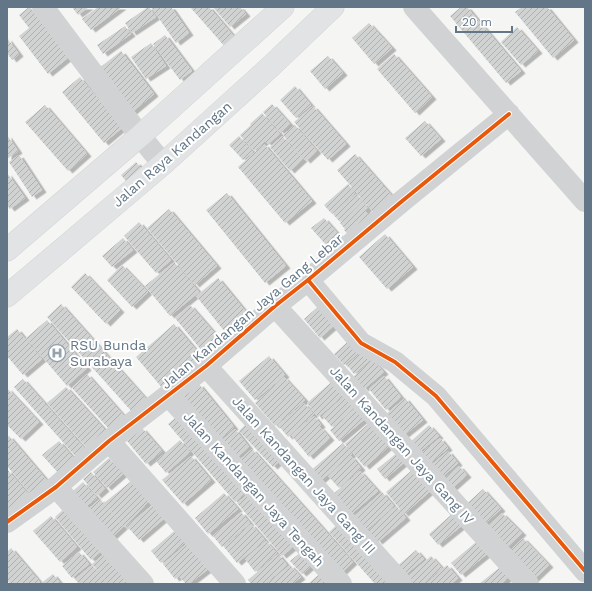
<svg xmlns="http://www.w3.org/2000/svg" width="592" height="591" viewBox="0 0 592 591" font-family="'Work Sans',sans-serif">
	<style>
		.building { fill: url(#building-hatch); filter: url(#shadow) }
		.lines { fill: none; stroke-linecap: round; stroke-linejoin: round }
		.secondary-casing { stroke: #d1d4d5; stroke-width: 23 }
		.minor { stroke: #d0d2d3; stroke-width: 22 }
		.tertiary { stroke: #d0d2d3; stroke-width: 22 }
		.secondary { stroke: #e2e3e4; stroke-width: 22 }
		.cycleway-casing { stroke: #fff; stroke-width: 6 }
		.cycleway { stroke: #e8590c; stroke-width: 4 }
		.labels { text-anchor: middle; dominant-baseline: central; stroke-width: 4; stroke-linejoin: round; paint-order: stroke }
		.street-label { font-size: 14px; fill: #627687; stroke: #fff }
		.poi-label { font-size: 14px; fill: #627687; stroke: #fff; text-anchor: start }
	</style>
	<defs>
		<pattern id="building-hatch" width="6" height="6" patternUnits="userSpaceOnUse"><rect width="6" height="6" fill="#d1d3d3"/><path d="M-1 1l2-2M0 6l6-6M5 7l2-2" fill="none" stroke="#adb0b1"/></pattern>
		<filter id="shadow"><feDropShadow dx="4.5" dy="2.5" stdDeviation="0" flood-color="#0004"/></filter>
	</defs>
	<rect width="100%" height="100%" fill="#f5f6f4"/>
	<path class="building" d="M29,7H30L69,57L48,74L19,36L29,28L19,15Z
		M72,7H89L78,15Z
		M98,7H122L91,30L82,19Z
		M148,7H149L156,17L132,33L125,23Z
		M151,7H171L189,33L176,43Z
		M190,7H209L236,39L226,48Z
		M213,7H240L246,14L230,27Z
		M461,7H467L521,71L506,83L450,16Z
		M522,7H547L574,40L553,58L515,12Z
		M369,23L392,48L374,64L352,38Z
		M125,26L131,34L103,54L97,45Z
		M517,27L538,51L521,65L501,42Z
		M165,35L192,71L180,80L153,44Z
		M7,38L19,54L12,60L7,53Z
		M151,43L166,66L146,79L131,57Z
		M121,51L154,94L131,113L98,69Z
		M394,54L432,97L415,113L377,69Z
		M328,56L343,73L325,89L310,71Z
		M80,77L122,128L104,143L62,92Z
		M295,86L311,105L296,118L280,100Z
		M272,104L290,124L281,133L263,112Z
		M45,105L87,154L68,171L25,122Z
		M313,106L346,144L328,160L294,122Z
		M262,113L280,134L268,144L265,141L254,151L240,135L251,125L250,124Z
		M425,121L441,139L421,156L405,138Z
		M295,125L317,151L306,161L283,135Z
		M7,135L18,151L7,159Z
		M239,136L253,152L243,160L229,145Z
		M282,136L303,159L290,171L270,147Z
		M264,144L312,201L285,223L238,167Z
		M355,154L392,196L374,213L337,170Z
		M19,155L42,190L32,197L9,162Z
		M136,162L145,173L130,186L121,175Z
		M7,173L25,198L10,209L7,205Z
		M348,184L355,193L332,214L324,205Z
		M227,193L286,266L265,283L206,210Z
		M356,194L363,201L340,222L333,214Z
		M363,202L368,208L365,211L375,222L354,241L344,230L345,229L340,223Z
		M169,209L217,266L195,285L147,228Z
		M324,218L345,242L333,253L311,228Z
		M139,222L171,260L156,273L124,236Z
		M385,234L413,267L387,289L359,257Z
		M123,238L133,250L112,267L102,256Z
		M174,262L199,292L170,316L145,286Z
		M122,265L148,292L132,307L107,280Z
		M85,273L120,310L106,324L71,287Z
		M218,278L251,318L229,337L196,296Z
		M61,304L147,400L133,413L47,317Z
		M321,304L337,323L320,338L304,319Z
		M190,305L218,337L202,351L175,318Z
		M47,320L87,368L67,386L26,338Z
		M174,324L201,356L163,389L136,357Z
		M17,329L42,359L23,375L7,356V337Z
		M353,337L363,349L344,365L334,354Z
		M363,351L370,360L354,374L347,365Z
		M269,356L285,375L255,400L239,381Z
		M373,360L384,372L364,389L353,377Z
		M87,374L124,416L109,429L72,388Z
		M384,376L401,397L386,410L369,389Z
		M284,377L305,400L275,426L255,403Z
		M23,379L86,450L77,458L14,387Z
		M335,379L346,393L318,417L307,403Z
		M199,384L234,427L217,442L181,399Z
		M66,387L105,430L86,447L47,403Z
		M7,388L39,422L21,439L7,425Z
		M347,394L357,406L332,427L322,416Z
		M405,398L423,420L403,436L385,415Z
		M304,403L314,414L288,437L278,425Z
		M357,407L366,418L339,441L330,430Z
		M182,412L249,490L235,502L168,424Z
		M314,416L321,425L302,442L320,427L330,438L309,457L291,435Z
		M375,418L395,441L365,467L345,444Z
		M251,419L285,456L273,467L239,431Z
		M429,425L439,436L417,454L408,444Z
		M142,428L162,451L146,464L127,441Z
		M235,429L249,447L234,460L219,443Z
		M9,436L49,483L33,497L7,466V437Z
		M440,438L448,448L428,465L419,455Z
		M180,440L190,452L166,473L156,461Z
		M59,441L76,461L60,475L42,455Z
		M343,443L352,454L319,482L310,471Z
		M252,449L353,562L337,577L236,463Z
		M448,451L458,463L439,480L429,467Z
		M398,452L406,461L385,479L377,469Z
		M191,456L211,480L183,504L162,480Z
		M351,456L361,468L339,488L328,476Z
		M109,458L123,474L107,488L93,472Z
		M418,465L436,486L404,514L386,492Z
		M459,466L467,475L449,491L441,482Z
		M7,469L30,496L7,512Z
		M360,471L378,491L348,517L330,497Z
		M91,472L105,489L97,496L83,479Z
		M135,478L152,498L124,527L104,503Z
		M83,482L97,498L85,507L72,492Z
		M483,489L501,509L481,527L463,507Z
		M253,490L298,543L282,556L237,503Z
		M382,492L394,506L363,533L351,519Z
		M224,493L238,509L208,534L195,518Z
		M100,499L123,527L111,538L87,510Z
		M155,503L167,516L139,540L127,526Z
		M67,506L103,549L91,560L55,517Z
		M396,506L406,518L378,542L368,531Z
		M459,508L469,520L438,545L429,534Z
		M241,512L250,523L222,547L213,536Z
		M502,513L522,533L503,551L483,531Z
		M51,516L77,547L60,562L33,531Z
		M343,519L392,584H375L329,532Z
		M251,524L265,540L237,563L224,547Z
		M180,526L190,538L161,563L151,551Z
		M482,537L492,550L461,575L451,563Z
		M523,538L549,565L531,582L506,555Z
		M191,540L204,555L187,569L203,557L211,567L189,584H186L179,576L175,579L163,564Z
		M266,541L277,553L255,572L245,559Z
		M11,548L40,582L37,584H10L7,580V552Z
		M306,548L317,561L302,574L290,561Z
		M416,550L424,559L404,576L396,567Z
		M108,551L129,584H109L92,564Z
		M79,552L89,564L72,578L62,566Z
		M278,554L287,565L265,584H251L248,580Z
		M431,556L442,568L423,584H411L406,578Z
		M505,563L514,573L501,584H479Z
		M92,565L108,584H79L75,579Z
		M290,565L301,577L292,584H267Z
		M447,565L458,578L451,584H426Z
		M326,568L339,584H308Z
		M53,574L61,584H40Z"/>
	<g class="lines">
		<g class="secondary-casing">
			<path id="secondary" d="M7,250L140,136L283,7
				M7,296L163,164L270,67L333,7"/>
		</g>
		<path class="minor" d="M414,7L585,201
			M308,280L361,343L395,362L436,396L585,571
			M275,306L528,584
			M206,366L402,584
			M168,395L341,584
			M109,441L235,584
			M56,487L143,584
			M7,522L56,487L109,441L206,366L275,306L308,280L401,202L509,114"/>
		<path class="tertiary" d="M43,7L140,136L163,164"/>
		<use href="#secondary" class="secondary"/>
		<g class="cycleway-casing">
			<path id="cycleway" d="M308,280L361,343L395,362L436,396L585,571
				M7,522L56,487L109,441L206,366L275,306L308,280L401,202L509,114"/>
		</g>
		<use href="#cycleway" class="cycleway"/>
	</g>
	<defs>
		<g id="hospital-ring" transform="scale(0.9)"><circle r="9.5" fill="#fff" stroke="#95a3ad" stroke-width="1.5"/><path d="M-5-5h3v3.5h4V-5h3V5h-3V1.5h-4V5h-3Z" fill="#95a3ad"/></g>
	</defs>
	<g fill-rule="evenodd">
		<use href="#hospital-ring" x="57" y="353"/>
	</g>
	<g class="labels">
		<g class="street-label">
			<text transform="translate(172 154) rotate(-41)">Jalan Raya Kandangan</text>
			<text transform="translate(252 311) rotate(-40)">Jalan Kandangan Jaya Gang Lebar</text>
			<text transform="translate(402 445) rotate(48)">Jalan Kandangan Jaya Gang IV</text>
			<text transform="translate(304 475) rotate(48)">Jalan Kandangan Jaya Gang III</text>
			<text transform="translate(254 489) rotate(48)">Jalan Kandangan Jaya Tengah</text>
		</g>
		<g class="poi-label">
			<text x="70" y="345">RSU Bunda<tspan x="70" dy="16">Surabaya</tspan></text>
		</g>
	</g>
	<rect width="592" height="591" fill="none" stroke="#627687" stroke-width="16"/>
	<path d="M456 26v6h56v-6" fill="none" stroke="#627687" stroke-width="2"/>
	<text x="462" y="26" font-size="12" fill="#627687" stroke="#ffffff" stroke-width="3" paint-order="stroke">20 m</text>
</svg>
